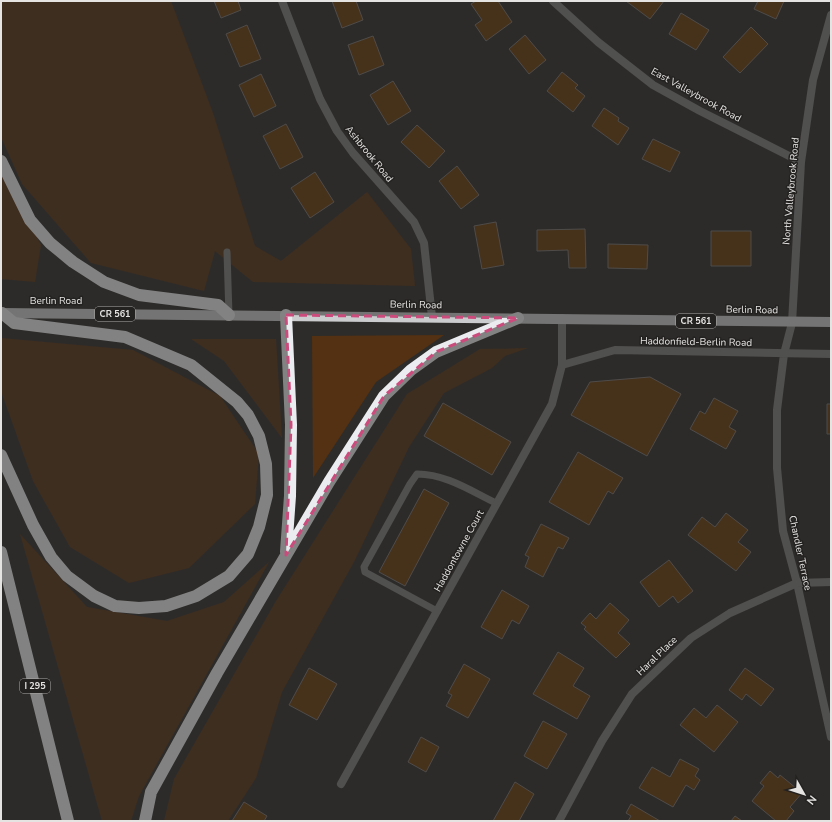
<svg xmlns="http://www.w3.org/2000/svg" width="832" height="822" viewBox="0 0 832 822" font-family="'Nunito Sans',sans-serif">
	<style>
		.green { fill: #533112 }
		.building { fill: #643808; stroke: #757270 }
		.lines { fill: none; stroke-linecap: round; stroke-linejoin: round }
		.lane { stroke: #7b7c7d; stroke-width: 7 }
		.street { stroke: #7b7c7d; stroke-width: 8 }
		.primary { stroke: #cbccce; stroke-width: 10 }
		.highway { stroke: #eaecef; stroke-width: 12 }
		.marked { fill: none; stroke: #cb4b7d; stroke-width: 3; stroke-dasharray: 8 5; stroke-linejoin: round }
		.labels { text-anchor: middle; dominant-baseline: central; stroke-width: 3; stroke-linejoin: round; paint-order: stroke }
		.shield { fill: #242220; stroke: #acaaa8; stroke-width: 1 }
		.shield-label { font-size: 9px; font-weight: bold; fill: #e6e4e3 }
		.street-label { font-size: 10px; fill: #e6e4e3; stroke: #242220 }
	</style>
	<rect width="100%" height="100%" fill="#2e2c2a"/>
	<path class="green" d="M1,1H171L213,113L255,246L281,261L367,192L411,249L415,286L253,282L215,251L204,291L91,263L22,184L1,137Z
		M1,169L41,245L35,282L1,279Z
		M444,335L376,382L313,478L312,336Z
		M1,338L133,350L220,396L259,454L255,504L189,568L129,583L70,547L33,481L1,391Z
		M191,339H276L282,438L224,361Z
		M528,348L505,356L492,368L444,393L409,447L355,560L282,692L256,778L228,821H164L174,779L276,601L407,394L480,349Z
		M20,534L87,607L167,621L224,602L269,562L139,796L131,821H102Z"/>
	<path class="building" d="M214,1H238L241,10L221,18Z
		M332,1H356L363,20L342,28Z
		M476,1H498L512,22L486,41L475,25L482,20L471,4Z
		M626,1H664L650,19Z
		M758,1H784L776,19L754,9Z
		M681,13L709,30L696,50L669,34Z
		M247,25L261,59L240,67L226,34Z
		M751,27L768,44L740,73L723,57Z
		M525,35L546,60L529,74L509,49Z
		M373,36L384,65L359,75L348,45Z
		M562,72L578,85L575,88L585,96L573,112L547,91Z
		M261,74L276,106L254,117L239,85Z
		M393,81L411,111L388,125L370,95Z
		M604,108L619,118L618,121L629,128L618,145L592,126Z
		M286,124L303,157L280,169L263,136Z
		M417,125L445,151L429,168L401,142Z
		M653,139L680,152L670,172L642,159Z
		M457,166L479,195L461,209L439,181Z
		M315,172L334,202L310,218L291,188Z
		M496,222L504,265L482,269L474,226Z
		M585,229L586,268H569L568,250L537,251V230Z
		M711,231H751V266H711Z
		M608,244L648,245L647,269L608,268Z
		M650,377L681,394L647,456L571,415L590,382Z
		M714,398L738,411L729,427L736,431L726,449L690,429L700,411L705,414Z
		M443,403L511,442L492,475L424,436Z
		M827,404H831V434H827Z
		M578,452L623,478L613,494L608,491L589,525L549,502Z
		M424,489L449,503L405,586L379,572Z
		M726,513L748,530L738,542L751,552L736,571L688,535L702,517L715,527Z
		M541,524L569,538L563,549L558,547L543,577L525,567L529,557L525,555Z
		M669,560L693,591L678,603L673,596L659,607L640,582Z
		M502,590L529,606L519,624L512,620L502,639L481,627Z
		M610,603L629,620L618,633L630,644L616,658L584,629L586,627L581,623L590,613L596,619Z
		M558,652L584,668L573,686L590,696L577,719L533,694Z
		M464,664L490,679L468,718L446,706L452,695L448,693Z
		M309,668L337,684L317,720L289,705Z
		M745,668L774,689L761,706L746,694L742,700L729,690Z
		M717,705L738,722L714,752L680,725L694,708L706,718Z
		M543,721L567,734L547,769L524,756Z
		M421,737L439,747L426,772L408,762Z
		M680,759L699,769L695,776L700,780L694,790L686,785L673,807L639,788L652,767L670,777Z
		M770,771L778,778L780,775L802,793L790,807L794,811L786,821H776L752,801L764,786L760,783Z
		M515,782L534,794L519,821H493Z
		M244,802L267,816L264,821H232Z
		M631,804L660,821H628L631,816L626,813Z
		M735,816L742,821H731Z"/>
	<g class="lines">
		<path class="lane" d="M227,252L229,315
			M437,611L365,572L364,567L410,484L417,474C446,474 471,491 496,503"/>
		<path class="street" d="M282,1L320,99L337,131L353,153L414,222L424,243L432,317
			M553,1L598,42L653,85L700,111L801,162
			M831,15L813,80L801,162L792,323L784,354L777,410V468L783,531L797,583L831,737
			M562,365L615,350L831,354
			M341,784L552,404L562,365V318
			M559,821L602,741L632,694L691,638L730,613L797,583L831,582"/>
		<path class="primary" d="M1,313L831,322"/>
		<path class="highway" d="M1,161L30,220L50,243L73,262L104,282L139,295L218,305L229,315
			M1,455L33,525L51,557L67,576L94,596L115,606L139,608L166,606L196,596L229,576L248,554L259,527L267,495L266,464L259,436L248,415L237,402L191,365L125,337L14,323L2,313
			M1,552L68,821
			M286,552L290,496L291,425L286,315
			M145,821L151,792L217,673L329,482L384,396L411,370L436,352L518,318"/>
	</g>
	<path d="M0 0H832V822H0ZM286,315L518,318L436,352L384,396L286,555L291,425Z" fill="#2e2c2a" fill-opacity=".55" fill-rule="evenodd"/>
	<path class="marked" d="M286,315L518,318L436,352L384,396L286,555L291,425Z"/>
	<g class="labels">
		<g class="shield">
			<rect x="95" y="307" width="40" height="14" rx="3"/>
			<rect x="676" y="314" width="40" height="14" rx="3"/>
			<rect x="20" y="679" width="30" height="14" rx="3"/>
		</g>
		<g class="shield-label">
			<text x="115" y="314">CR 561</text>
			<text x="696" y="321">CR 561</text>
			<text x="35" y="686">I 295</text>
		</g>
		<g class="street-label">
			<text transform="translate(696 95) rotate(29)">East Valleybrook Road</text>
			<text transform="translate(369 154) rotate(51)">Ashbrook Road</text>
			<text transform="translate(791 191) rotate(-85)">North Valleybrook Road</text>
			<text x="56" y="301">Berlin Road</text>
			<text transform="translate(416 305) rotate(1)">Berlin Road</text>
			<text transform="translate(752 310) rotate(1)">Berlin Road</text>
			<text transform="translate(696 342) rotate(1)">Haddonfield-Berlin Road</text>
			<text transform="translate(459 551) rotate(-61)">Haddontowne Court</text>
			<text transform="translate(800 553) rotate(78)">Chandler Terrace</text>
			<text transform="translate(657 656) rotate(-44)">Haral Place</text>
		</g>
	</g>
	<rect width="832" height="822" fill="none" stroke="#e6e4e3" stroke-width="4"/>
	<g transform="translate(804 794) rotate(129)" stroke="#242220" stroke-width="3" paint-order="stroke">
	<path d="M0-3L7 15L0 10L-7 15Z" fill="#e6e4e3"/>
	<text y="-6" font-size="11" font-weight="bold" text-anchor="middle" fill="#e6e4e3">N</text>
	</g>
</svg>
